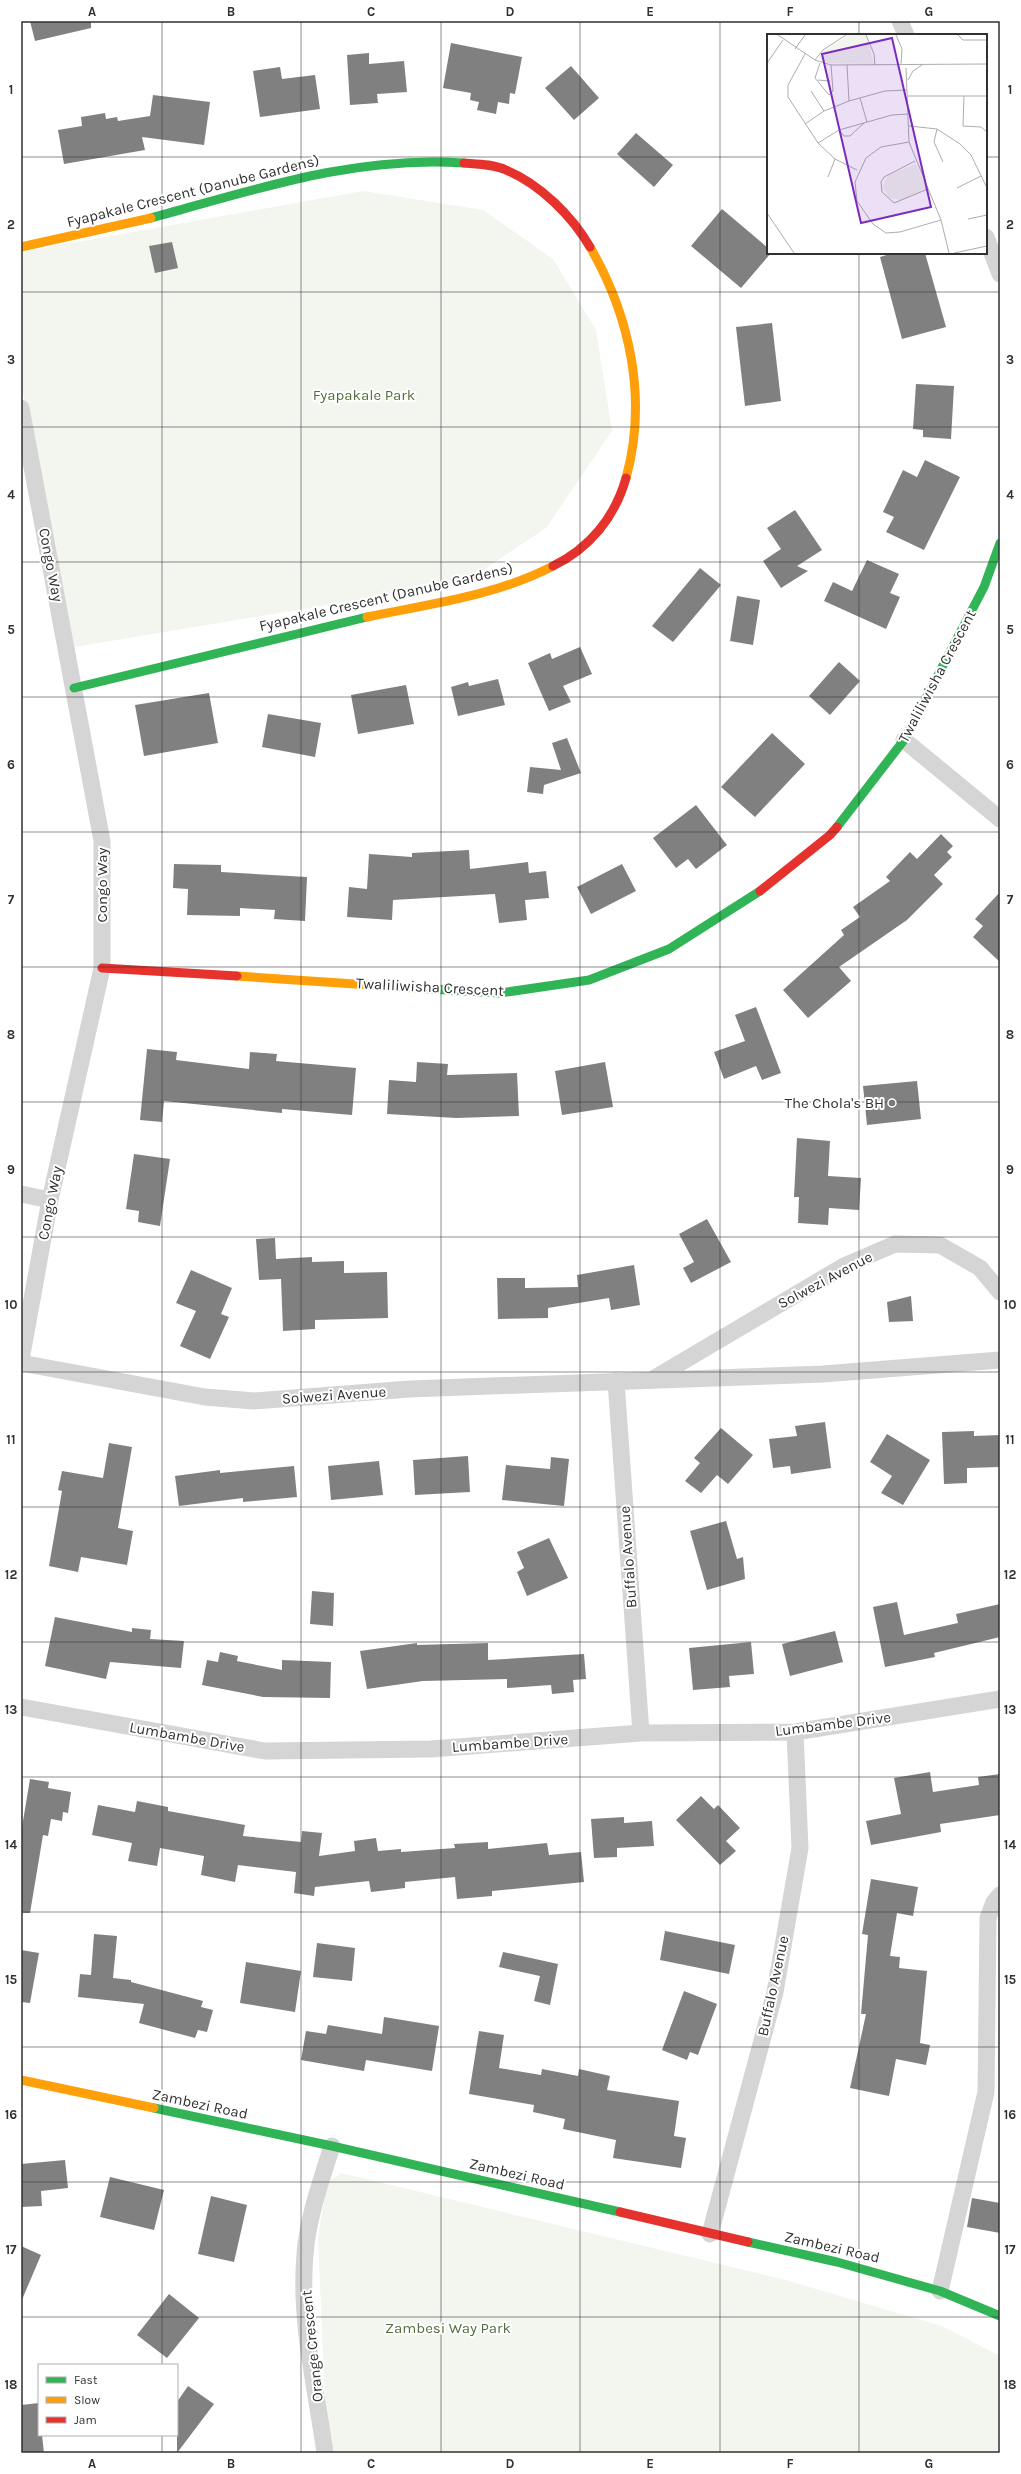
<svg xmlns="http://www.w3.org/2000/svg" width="1021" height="2474" viewBox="0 0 1021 2474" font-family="Karla,sans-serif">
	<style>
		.green { fill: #f2f6ee }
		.building { fill: #808080 }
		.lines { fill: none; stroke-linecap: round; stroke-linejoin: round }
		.street { stroke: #d5d5d5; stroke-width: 17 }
		.fast { stroke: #30b455; stroke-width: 9 }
		.slow { stroke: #ff9f0a; stroke-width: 9 }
		.jam { stroke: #e5322d; stroke-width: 9 }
		.grid { fill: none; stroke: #313131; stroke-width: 1; stroke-opacity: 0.55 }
		.poi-dot { fill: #797979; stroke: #fff; stroke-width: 1.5 }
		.labels { text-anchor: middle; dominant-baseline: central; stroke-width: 4; stroke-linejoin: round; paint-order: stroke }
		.street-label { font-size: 15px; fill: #313131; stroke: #fff }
		.park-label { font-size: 15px; fill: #546e3e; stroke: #fff }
		.poi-label { font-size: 15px; fill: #313131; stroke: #fff; text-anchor: end }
		.inset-road { fill: none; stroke: #adadad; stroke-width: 1 }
		.view { fill: #7b2cbf; fill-opacity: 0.15; stroke: #7b2cbf; stroke-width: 2 }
		.inset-edge { fill: none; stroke: #313131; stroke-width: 2 }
		.neatline { fill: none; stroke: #313131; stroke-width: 1.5 }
		.grid-label { font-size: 13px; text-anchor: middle; font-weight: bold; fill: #313131 }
	</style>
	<rect width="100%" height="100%" fill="#fff"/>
	<path class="green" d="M363,191L483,210L553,259L596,330L612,431L546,528L465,582L69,648L21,382V252Z
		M341,2173L782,2279L942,2326L1000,2356V2453H331L326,2425L318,2237L327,2183Z"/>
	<path class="building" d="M30,21H91V28L35,41Z
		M451,43L522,57L515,94L510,93L509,104L498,102L496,114L477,110L479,102L470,100L471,93L443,88Z
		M369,53V64L404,61L407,92L377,94L378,103L350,105L347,55Z
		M571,66L599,98L574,120L545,88Z
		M280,67L282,79L315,75L320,109L260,117L253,71Z
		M153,95L210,102L204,145L142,137L145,150L64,164L58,130L82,126L81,117L105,113L106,119L117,117L118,121L150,116Z
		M636,133L673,165L654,187L617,154Z
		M722,209L768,248V253H771L741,288L691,246Z
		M172,242L178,268L155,273L149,246Z
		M893,253H925L946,327L902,339L880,257Z
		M772,323L781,401L745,406L736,327Z
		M916,384L954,386L951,439L923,437V430L913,429Z
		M925,460L960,477L924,550L886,532L894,517L883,512L903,470L917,477Z
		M795,510L822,550L797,566L808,571L781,588L763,561L781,549L767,528Z
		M867,560L899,574L890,593L900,597L886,629L824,601L833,582L852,591Z
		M700,568L721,585L673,642L652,626Z
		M737,596L760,600L753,645L730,641Z
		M580,647L592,674L563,686L571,702L549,711L528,663L550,653L552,659Z
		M839,662L860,681L830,715L809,696Z
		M498,679L505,705L458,716L451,687L468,682L469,686Z
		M406,685L414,724L358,734L351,695Z
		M209,693L218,743L144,756L135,705Z
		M268,714L321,723L315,757L262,747Z
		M772,733L805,764L755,817L721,787Z
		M567,738L581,773L544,785L543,794L527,792L530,767L561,770L552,743Z
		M696,805L727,845L696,869L688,859L676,868L653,838Z
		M941,834L953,846L947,852L952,857L934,875L943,884L907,920L839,967L851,981L808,1018L783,990L844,935L841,930L860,917L853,907L890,881L886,877L910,852L917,859Z
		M469,850L470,869L528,862L529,873L546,871L549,898L525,900L527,920L499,923L495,894L393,900L392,920L347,917L349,887L367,889L369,854L412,857V853Z
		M174,864L221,865V872L307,877L305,921L274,919L275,910L240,908V916L187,915L188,889L173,888Z
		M622,864L636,891L591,914L577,887Z
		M1000,892V962L973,937L983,926L975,919Z
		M756,1007L781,1073L762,1080L756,1066L724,1079L714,1052L745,1041L735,1015Z
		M147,1049L177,1052L176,1060L249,1069L250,1052L277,1054L276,1061L356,1068L352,1115L282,1109V1113L164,1101L162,1122L140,1120Z
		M417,1062L448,1064L447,1075L517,1073L519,1116L456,1118L387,1114L389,1080L416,1082Z
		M605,1062L613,1107L562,1115L555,1071Z
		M917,1081L921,1119L867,1125L863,1086Z
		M797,1138L830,1141L828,1176L861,1178L859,1210L829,1208L828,1225L798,1223L799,1197H794Z
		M134,1154L170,1159L160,1226L138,1222L139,1211L126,1209Z
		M707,1219L731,1262L691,1283L683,1268L694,1262L679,1234Z
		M275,1238L276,1259L312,1257V1262L344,1261V1273L387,1272L388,1318L315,1320V1329L283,1331L281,1279L259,1280L256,1239Z
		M634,1265L640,1305L611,1310L609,1298L548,1308V1318L498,1319L497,1278H525V1288L578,1287L577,1275Z
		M191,1270L232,1288L221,1314L229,1317L210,1359L180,1346L196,1311L176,1303Z
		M911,1296L913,1321L889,1322L887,1302Z
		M825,1422L831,1468L791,1474L790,1466L773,1468L769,1439L797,1436L795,1426Z
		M721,1428L753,1455L728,1484L717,1475L701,1493L685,1481L700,1463L694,1458Z
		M974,1431V1436L1000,1435V1467L967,1468V1483L944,1484L942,1432Z
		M887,1434L930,1460L903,1505L881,1493L892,1476L870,1462Z
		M109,1443L132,1447L118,1528L133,1531L127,1565L81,1557L78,1572L49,1566L62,1491L58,1490L62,1471L103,1478Z
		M468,1456L470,1492L415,1495L413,1460Z
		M551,1457L569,1459L564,1506L502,1500L506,1465L550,1469Z
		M379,1461L383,1495L331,1500L328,1466Z
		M294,1466L297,1497L243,1502V1498L179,1506L175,1476L220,1470V1473Z
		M726,1521L737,1559L743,1557L745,1579L707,1590L690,1531Z
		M549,1538L568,1578L527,1596L517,1572L524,1568L517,1552Z
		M312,1591L334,1593L333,1626L310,1624Z
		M897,1602L904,1635L958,1623L956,1614L1000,1604V1637L934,1653L935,1657L885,1667L873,1607Z
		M55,1617L132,1632V1628L151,1630L150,1639L184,1641L181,1668L110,1662L106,1679L45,1666Z
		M835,1631L843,1662L790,1676L782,1644Z
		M751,1642L754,1674L729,1676L730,1687L693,1690L689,1648Z
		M417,1643V1645L488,1643V1660L584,1654L586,1679L573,1680L574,1692L552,1694L551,1685L507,1688V1679L423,1681L367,1689L360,1651Z
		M220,1652L238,1656L237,1661L282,1670V1660L331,1662L330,1698L263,1697L202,1685L207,1660L218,1662Z
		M930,1772L933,1792L979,1785L978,1777L1000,1774V1815L940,1824L941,1832L871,1845L866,1821L901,1814L894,1778Z
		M30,1779L49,1782L48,1788L71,1792L68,1813L63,1812L62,1821L51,1819L48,1836L43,1835L30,1913H21V1833Z
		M701,1796L714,1809L718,1805L740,1828L726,1841L736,1851L720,1865L676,1820Z
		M137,1801L168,1807V1811L245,1825L243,1836L301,1842L302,1831L322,1833L319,1856L355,1851L354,1841L376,1838L378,1851L401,1849V1852L455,1848L454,1844L488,1842V1849L547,1843L549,1855L581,1852L584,1882L492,1891V1896L457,1899L455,1877L405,1882V1888L371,1892L369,1881L315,1887L314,1896L294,1893L296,1872L238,1865L235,1882L201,1875L204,1856L160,1848L157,1866L128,1861L132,1843L92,1835L98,1805L135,1812Z
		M624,1817V1823L652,1821L654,1846L617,1848V1857L594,1858L591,1819Z
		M871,1879L918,1887L913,1916L897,1913L890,1956L900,1957L899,1968L927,1971L920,2043L930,2045L926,2065L896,2059L889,2096L850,2088L866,2014H861L868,1935L862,1934Z
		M665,1931L735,1945L729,1974L660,1960Z
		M94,1934L117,1936L113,1978L131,1980V1982L203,2001L201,2007L213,2010L207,2032L198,2030L195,2038L139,2023L144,2004L78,1997L80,1974L91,1975Z
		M317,1943L355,1948L352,1981L313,1977Z
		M21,1950L39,1953L30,2003L21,2002Z
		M503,1952L558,1964L550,2005L534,2001L540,1976L499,1967Z
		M246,1962L301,1971L295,2012L240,2003Z
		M684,1991L717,2004L698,2055L690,2052L687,2060L662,2050Z
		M384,2017L439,2026L432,2071L366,2060L364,2071L301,2060L306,2031L326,2034L328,2025L382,2034Z
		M479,2031L504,2035L499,2068L541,2075L542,2069L578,2076L579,2069L610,2076L607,2090L679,2101L674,2136L686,2138L681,2168L613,2158L616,2140L563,2129L565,2119L533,2112L534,2105L469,2094Z
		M65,2160L68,2188L41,2191L42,2206L21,2207V2164Z
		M110,2177L164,2190L154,2230L100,2217Z
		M211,2196L247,2205L234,2262L198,2254Z
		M972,2198L1000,2203V2233L967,2227Z
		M21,2246L41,2255L21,2302Z
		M169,2294L199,2318L167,2358L137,2335Z
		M188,2386L214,2404L177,2453V2402Z
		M39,2403V2435H42L44,2453H21V2405Z"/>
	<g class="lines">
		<path class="street" d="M900,21L906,35
			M986,237L1000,274
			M21,408L102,841V968L50,1200L21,1360
			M904,740L1000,819
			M21,1194L50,1200
			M21,1363L205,1397L254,1401L410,1389L823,1374L1000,1360
			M653,1379L844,1266L895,1244L940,1245L980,1268L1000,1292
			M616,1381L641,1733
			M21,1707L265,1751L431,1749L641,1733L795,1732L1000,1699
			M710,2234L775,1992L800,1848L795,1732
			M940,2291L986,2092L988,1918L994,1902L1000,1895
			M325,2453C316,2388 299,2320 305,2254C308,2217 321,2181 332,2146"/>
		<path class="fast" d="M151,218C254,190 355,155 464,163
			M74,688L367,617
			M837,827L904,740L984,587L1000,543
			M430,989L500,993L589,980L669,949L760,891
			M154,2108L332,2146L620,2212
			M748,2242L837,2262L940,2291L1000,2316"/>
		<path class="slow" d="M21,247L151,218
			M590,247C630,316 648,399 626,478
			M367,617C429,604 496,596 553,566
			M237,976L430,989
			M21,2080L154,2108"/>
		<path class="jam" d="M464,163C478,164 493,164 506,170C540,184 572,216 590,247
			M553,566C590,548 615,517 626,478
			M760,891L830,835L837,827
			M102,968L237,976
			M620,2212L748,2242"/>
	</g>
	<path class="grid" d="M162,21V2365M301,21V2453M441,21V2453M580,21V2453M720,21V2453M859,21V35M21,157H768M986,157H1000M859,253V2453M21,292H1000M21,427H1000M21,562H1000M21,697H1000M21,832H1000M21,967H1000M21,1102H1000M21,1237H1000M21,1372H1000M21,1507H1000M21,1642H1000M21,1777H1000M21,1912H1000M21,2047H1000M21,2182H1000M21,2317H1000M162,2435V2453"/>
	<circle class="poi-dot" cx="892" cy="1103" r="4"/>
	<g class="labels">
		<g class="street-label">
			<text transform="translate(193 191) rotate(-14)">Fyapakale Crescent (Danube Gardens)</text>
			<text transform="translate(51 565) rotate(79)">Congo Way</text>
			<text transform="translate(386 597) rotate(-13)">Fyapakale Crescent (Danube Gardens)</text>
			<text transform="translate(937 676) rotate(-62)">Twaliliwisha Crescent</text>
			<text transform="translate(102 885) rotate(-90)">Congo Way</text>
			<text transform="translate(430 987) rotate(3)">Twaliliwisha Crescent</text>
			<text transform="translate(50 1203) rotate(-79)">Congo Way</text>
			<text transform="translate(825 1280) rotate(-28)">Solwezi Avenue</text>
			<text transform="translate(334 1395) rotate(-4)">Solwezi Avenue</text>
			<text transform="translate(628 1557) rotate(-94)">Buffalo Avenue</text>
			<text transform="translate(833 1724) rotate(-7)">Lumbambe Drive</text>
			<text transform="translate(187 1737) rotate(10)">Lumbambe Drive</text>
			<text transform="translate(510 1743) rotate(-4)">Lumbambe Drive</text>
			<text transform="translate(773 1986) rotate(-78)">Buffalo Avenue</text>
			<text transform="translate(200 2104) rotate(12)">Zambezi Road</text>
			<text transform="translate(517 2174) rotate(13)">Zambezi Road</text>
			<text transform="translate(832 2247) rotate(13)">Zambezi Road</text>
			<text transform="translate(312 2346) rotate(-96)">Orange Crescent</text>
		</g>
		<g class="park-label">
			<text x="364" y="395">Fyapakale Park</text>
			<text x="448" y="2328">Zambesi Way Park</text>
		</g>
		<g class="poi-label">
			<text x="884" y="1103">The Chola's BH</text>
		</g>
	</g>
	<g transform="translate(767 34)">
		<rect width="220" height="220" fill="#fff"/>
		<path d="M83,1H99L107,30L63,29L51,25L58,16ZM149,130L160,155L136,166L122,164L116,153L119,145L123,140Z" fill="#f2f6ee"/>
		<path class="inset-road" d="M11,1L48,26L64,31L220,30M99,1L107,20L108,31M129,1L135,15L134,30M191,1L196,6H220M28,15L38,1M38,20L21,51V63L51,109L68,125L90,136M48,26L56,16L79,1M0,29L16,6M53,29L48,44L62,61L66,57L64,31M80,31L82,67M139,34L142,108L174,186L182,219M51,46L63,47M141,46L146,37L155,31M44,57L57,77M141,62H220M197,62L196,92L214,93L220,98M93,64L100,88M38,90L57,77L82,67L118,57L140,56M142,92L170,95L193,110L204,121L220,154M170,95L167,108L176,128M72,96L77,102H83L97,89M142,108L114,113L99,124L88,148L90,167L106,190L119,199L133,198L174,186M51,109L72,96L125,81L141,80M148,127L117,143L114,148L115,158L127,169L161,155M61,143L68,125M190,154L214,142M0,179L27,219M201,185L220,181M187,219L220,212"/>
		<path class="view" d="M125,4L164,173L94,189L55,20Z"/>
		<rect width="220" height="220" class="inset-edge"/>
	</g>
	<rect width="1021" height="2474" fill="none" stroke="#ffffff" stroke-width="44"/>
	<rect x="38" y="2364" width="140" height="72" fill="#ffffff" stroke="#adadad"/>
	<rect x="46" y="2377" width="20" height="6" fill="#30b455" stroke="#adadad"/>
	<text x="74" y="2384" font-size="12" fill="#313131">Fast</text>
	<rect x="46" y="2397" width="20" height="6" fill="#ff9f0a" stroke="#adadad"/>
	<text x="74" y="2404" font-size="12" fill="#313131">Slow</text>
	<rect x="46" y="2417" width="20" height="6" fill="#e5322d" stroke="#adadad"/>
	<text x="74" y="2424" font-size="12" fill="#313131">Jam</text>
	<rect x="22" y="22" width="977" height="2430" class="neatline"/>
	<g class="grid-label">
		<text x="92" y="16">A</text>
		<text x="231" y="16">B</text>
		<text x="371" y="16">C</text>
		<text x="510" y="16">D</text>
		<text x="650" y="16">E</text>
		<text x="790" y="16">F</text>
		<text x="929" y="16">G</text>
		<text x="11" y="94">1</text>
		<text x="1010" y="94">1</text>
		<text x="11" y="229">2</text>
		<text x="1010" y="229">2</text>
		<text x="11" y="364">3</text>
		<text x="1010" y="364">3</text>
		<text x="11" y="499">4</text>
		<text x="1010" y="499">4</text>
		<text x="11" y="634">5</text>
		<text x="1010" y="634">5</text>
		<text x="11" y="769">6</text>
		<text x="1010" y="769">6</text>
		<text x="11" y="904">7</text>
		<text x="1010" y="904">7</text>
		<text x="11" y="1039">8</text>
		<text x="1010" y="1039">8</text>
		<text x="11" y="1174">9</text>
		<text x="1010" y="1174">9</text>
		<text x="11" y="1309">10</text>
		<text x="1010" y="1309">10</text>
		<text x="11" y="1444">11</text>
		<text x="1010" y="1444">11</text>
		<text x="11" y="1579">12</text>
		<text x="1010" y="1579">12</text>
		<text x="11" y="1714">13</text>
		<text x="1010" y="1714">13</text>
		<text x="11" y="1849">14</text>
		<text x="1010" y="1849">14</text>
		<text x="11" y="1984">15</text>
		<text x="1010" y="1984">15</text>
		<text x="11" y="2119">16</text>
		<text x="1010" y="2119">16</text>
		<text x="11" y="2254">17</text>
		<text x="1010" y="2254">17</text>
		<text x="11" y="2389">18</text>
		<text x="1010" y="2389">18</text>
		<text x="92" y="2468">A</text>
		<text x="231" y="2468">B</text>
		<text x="371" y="2468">C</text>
		<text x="510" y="2468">D</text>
		<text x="650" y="2468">E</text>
		<text x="790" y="2468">F</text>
		<text x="929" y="2468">G</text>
	</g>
</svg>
